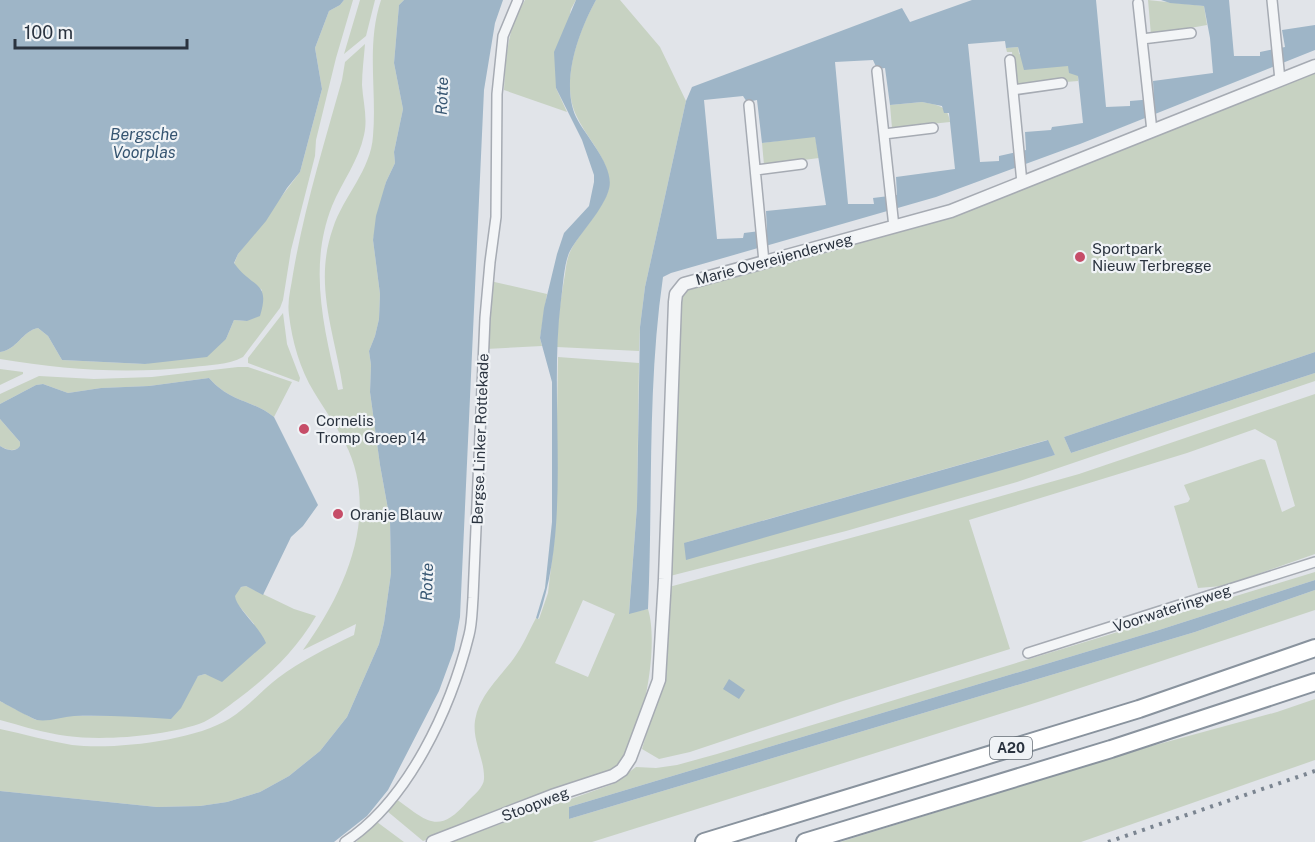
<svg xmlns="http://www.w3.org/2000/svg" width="1315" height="842" viewBox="0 0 1315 842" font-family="'Public Sans',sans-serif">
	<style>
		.green { fill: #c7d2c2; fill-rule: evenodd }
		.water { fill: #9eb5c7; fill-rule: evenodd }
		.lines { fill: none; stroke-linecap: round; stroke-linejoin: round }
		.minor-casing { stroke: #a6abb3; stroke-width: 12 }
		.tertiary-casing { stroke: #a6abb3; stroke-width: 15 }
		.motorway-casing { stroke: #89939e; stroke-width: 20 }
		.minor { stroke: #f3f5f7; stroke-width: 9 }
		.tertiary { stroke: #f3f5f7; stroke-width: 12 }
		.motorway { stroke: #fff; stroke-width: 16 }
		.rail { stroke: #7b8591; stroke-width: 4; stroke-dasharray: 3 6; stroke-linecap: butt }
		.poi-dot { fill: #c64d68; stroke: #f0f3f6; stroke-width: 2 }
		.labels { text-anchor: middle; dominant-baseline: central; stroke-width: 4.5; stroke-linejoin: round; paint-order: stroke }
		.shield { fill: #f0f3f6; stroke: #656d76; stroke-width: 1.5 }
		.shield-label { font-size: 14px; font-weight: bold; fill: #2a333f }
		.poi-label { font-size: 15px; fill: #2a333f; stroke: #f0f3f6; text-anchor: start }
		.street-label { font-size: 15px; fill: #2a333f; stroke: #f0f3f6 }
		.water-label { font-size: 16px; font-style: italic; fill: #365571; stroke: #f0f3f6 }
	</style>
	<rect width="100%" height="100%" fill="#e1e4e9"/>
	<path class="green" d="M344,0H353L336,58L316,140L315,156L291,250L283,300L280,308L243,357C228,365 209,365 193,367C127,374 65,370 0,359V352C17,350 22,331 38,328L48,336L62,360L145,364L226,339L234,320L247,321L262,290L243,276L234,264L238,254L300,172L322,89L315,48L329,11L340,5Z
		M360,0H375L366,36L344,54Z
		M381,0H404L399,5L394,63L403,109L394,152L395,163L386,182L373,240L380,294L379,319L375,336L369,351L371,365L370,392L380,465L390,520L391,573L384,623L379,644L347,717L320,751L289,776L260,792L227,802L200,806L157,807L0,791V729C24,734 48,741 72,745C113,750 193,741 229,719C247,708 261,691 278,678C302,660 327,648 354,635L356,624L303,650C345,592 381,513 345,443C336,425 324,409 314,392C300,369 292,341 289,315C287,301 291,288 293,274C304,209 324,144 342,80L345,62L365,44C364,57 362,72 362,85C363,102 368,118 364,135C359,160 342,182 332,206C308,267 324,328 338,390L343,389C335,333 313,285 333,228C343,197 371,170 373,136C377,90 366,45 381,0Z
		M525,0H576L571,9L556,88L567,112L504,90C506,55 507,30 525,0Z
		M596,0H620L660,47L686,101L645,287L640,327L639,351L557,347C557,322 561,298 565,274C566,267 567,258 570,252C577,235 608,204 609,186C610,160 588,140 577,117C559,83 579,30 596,0Z
		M1148,0L1204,6L1207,25L1151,35Z
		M1018,47L1019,54L1068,66L1078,75V81L1015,86L1012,52H1007L1006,48Z
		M1315,69V352L1064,437L1071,453L1315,373V381L1017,482L846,531L670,576L674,514L681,302L684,292L692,287L959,211ZM1047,440L1055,455L684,543Z
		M922,102C937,105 948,105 950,122L892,128L890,105Z
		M815,136L819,158L764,165L762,143Z
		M490,281L547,294L540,338L542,346L486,349Z
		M283,313L287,344L300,378L299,382L248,363V358Z
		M558,357L639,363L637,506L629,613L648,609C660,648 642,745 613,772L423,841L387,811L396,799C427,821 438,836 468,801C473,796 484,787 484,779C485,758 470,738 476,716C481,694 501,676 514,658C523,646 529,631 536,618L539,619L548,593L555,533ZM583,600L615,614L588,677L555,663Z
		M238,367H248L292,382L274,417C251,399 231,403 209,378L149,386L101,388L68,393L43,384L36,385L0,404V394L39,376L94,379L152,377Z
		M0,369L23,372V374L0,385Z
		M1315,394V554L1223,586L1198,588L1174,506L1188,502L1190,499L1184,485L1261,459L1265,460L1282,512L1295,506L1276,441L1255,429L1187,453L969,520L1010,649L843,701L690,752L659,759L642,749L663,677L669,587L906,523L1079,474Z
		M0,419L20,442V447C14,452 6,450 0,446Z
		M1315,572V580L1159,630L569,807V819L1195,632L1315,590V610L1038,702L592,842H449L613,784L636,767L656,768L677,765L717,754Z
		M246,586L294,609L316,616C296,650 270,675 238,699C227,707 216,716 204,722C169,736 104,741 67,736C44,733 22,726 0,720V701L36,720L70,716H127L190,687L198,676L205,674L211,676L254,624L235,601C234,593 237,587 246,586Z
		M1315,699V760L1081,842H840L1148,747L1277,712Z
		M377,822L404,842H356Z"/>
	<path class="water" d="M0,0H344L340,5L329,11L315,48L322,89L300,172L287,188L266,221L238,254L234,263C252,289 271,280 260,316L247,321L234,320L226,339L207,357L145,364L62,360L48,336L38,328C22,331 17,350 0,352Z
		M404,0H503L495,23L484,90L460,617L454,650L439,691L388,790L367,816L334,842H0V791L157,807L200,806L227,802L260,792L289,776L320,751L347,717L379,644L384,623L391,573L390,520L380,465L370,392L371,365L369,351L375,336L379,319L380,294L373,240L376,216L386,182L395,163L394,152L403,109L394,63L399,5Z
		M576,0H596C579,31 560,81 576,117C586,137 615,166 609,189C604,209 580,233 570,251C564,262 563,287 561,300C548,402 573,521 538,619L536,618L545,588L552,522V382L540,338L544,308L557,254L564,233L589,206L594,182V175L582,140L556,88L554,52Z
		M972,0H1096L1106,107L1130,106V101L1154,99L1153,81L1213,73L1210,38L1204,6L1170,3L1161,0H1229L1234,56H1260V52L1285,47L1282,30L1315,25V50L1080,144L936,197L671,273L663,277C647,387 653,499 648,609L629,614L637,506L640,327L645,287L686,101L692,87L902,8L910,22ZM1005,41L1006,48L1018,47L1024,70L1068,66L1069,73L1078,76L1083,123L1052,127L1051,130L1025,132L1026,150L999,156V161L980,162L968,44ZM873,60L877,69L885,68L890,105L922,102L942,106L944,113H949L955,169L896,177L897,195L873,198L874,204H848L835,62ZM743,96L747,102L757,100L762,143L815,137L826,205L766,211L767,230L744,233L743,238L717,239L704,100Z
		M1315,352V373L1071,453L1064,437Z
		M209,378C231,403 251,399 274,417L318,505L303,526L291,537L263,595L246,586L241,587L235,596C236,608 260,627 266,643L222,682L205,674L198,676L181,708L171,719C139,717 106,715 74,716C62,717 48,722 37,720C31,718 5,704 0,701V446C6,450 15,453 20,446V442L0,419V404L36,385L43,384L68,393L101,388L149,386Z
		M1048,440L1055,455L686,560L684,543Z
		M1315,580V590L1195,632L569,819V807L1159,630Z
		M729,679L745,690L739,699L723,689Z"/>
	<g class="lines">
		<g class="minor-casing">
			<path id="minor" d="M1272,0L1280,80
				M1138,3L1152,131
				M1142,39L1191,33
				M1010,60L1022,183
				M877,71L894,227
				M1013,90L1062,83
				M749,105L764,262
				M884,134L933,128
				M756,170L802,164
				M1028,653L1315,562
				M345,842C409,800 451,708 469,635C472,624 472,611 473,598L485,318L490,262L496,217L497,94L503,36L518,0"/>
		</g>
		<g class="tertiary-casing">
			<path id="tertiary" d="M433,842L552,796L613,776L622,770L630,758L659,680L665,579L675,302L676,294L684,284L951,211L1315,66"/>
		</g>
		<g class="motorway-casing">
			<path id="motorway" d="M704,842L1139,709L1315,648
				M805,842L1111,749L1315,682"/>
		</g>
		<use href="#minor" class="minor"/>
		<use href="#tertiary" class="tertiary"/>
		<use href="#motorway" class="motorway"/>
		<path class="rail" d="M1108,842L1315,771"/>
	</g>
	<g class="poi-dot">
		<circle cx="1080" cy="257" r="6"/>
		<circle cx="304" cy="429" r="6"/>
		<circle cx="338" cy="514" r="6"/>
	</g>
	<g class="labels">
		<rect class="shield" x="990" y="737" width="42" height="22" rx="4.5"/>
		<g class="shield-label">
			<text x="1011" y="748">A20</text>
		</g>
		<g class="poi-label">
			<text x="1092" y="248">Sportpark<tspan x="1092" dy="17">Nieuw Terbregge</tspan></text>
			<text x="316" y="420">Cornelis<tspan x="316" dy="17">Tromp Groep 14</tspan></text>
			<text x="350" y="514">Oranje Blauw</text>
		</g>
		<g class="street-label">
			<text transform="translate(774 259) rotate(-15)">Marie Overeijenderweg</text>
			<text transform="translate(480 439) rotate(-88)">Bergse Linker Rottekade</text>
			<text transform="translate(1172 608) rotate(-18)">Voorwateringweg</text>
			<text transform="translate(535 804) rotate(-21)">Stoopweg</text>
		</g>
		<g class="water-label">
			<text transform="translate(442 96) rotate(-88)">Rotte</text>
			<text x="144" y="134">Bergsche<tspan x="144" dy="18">Voorplas</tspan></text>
			<text transform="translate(427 582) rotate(-88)">Rotte</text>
		</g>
	</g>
	<path d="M15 39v9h172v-9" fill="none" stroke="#2a333f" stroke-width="3"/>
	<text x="24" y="39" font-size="18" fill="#2a333f" stroke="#f0f3f6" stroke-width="4.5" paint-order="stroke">100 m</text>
</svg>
